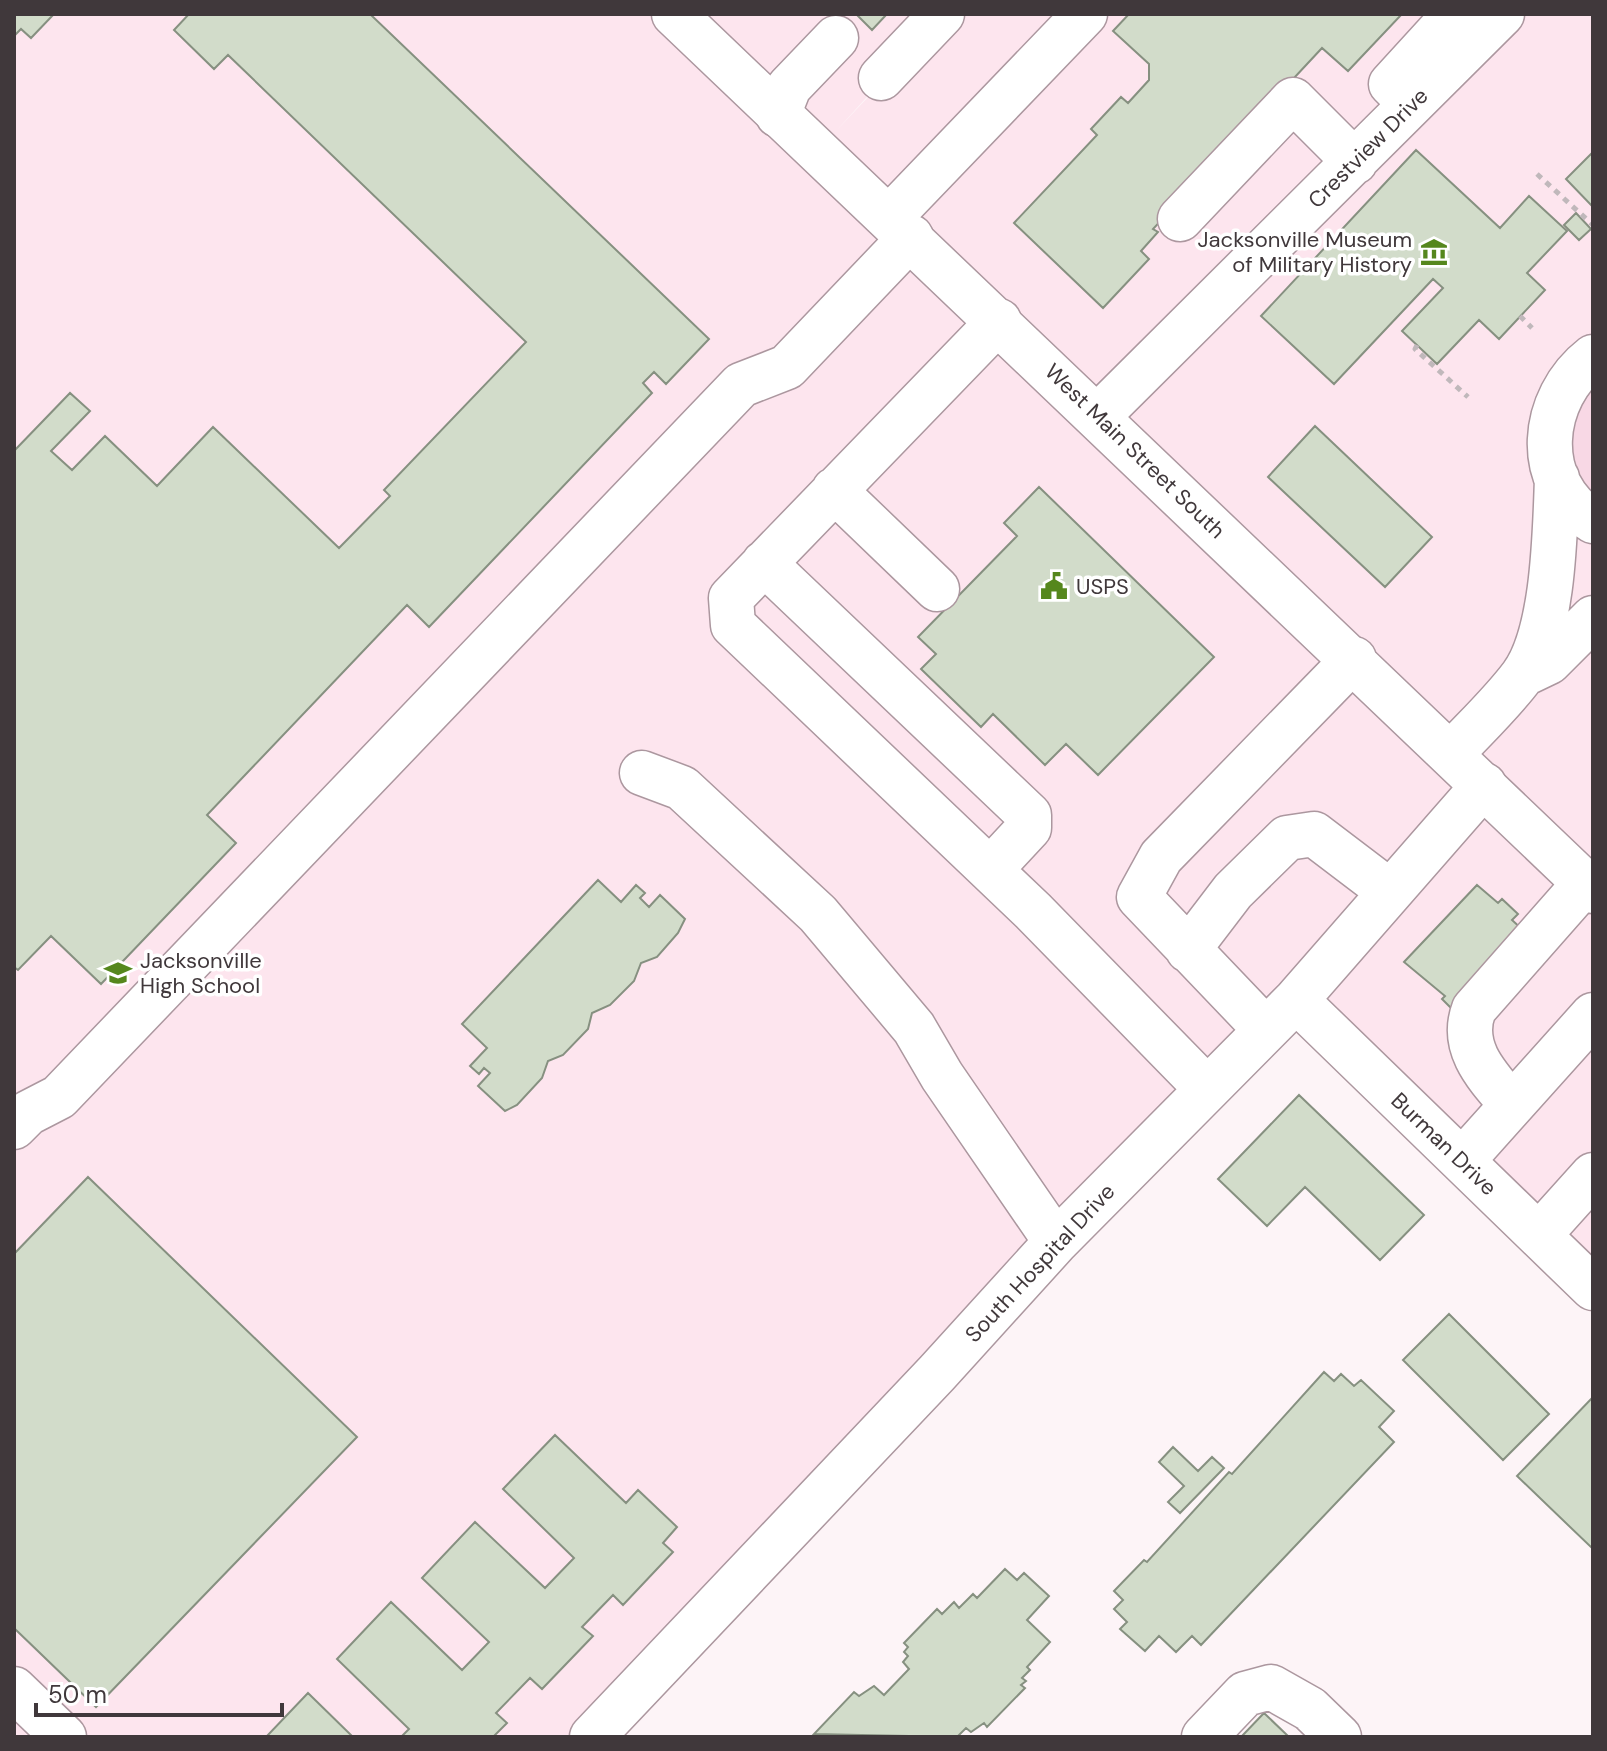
<svg xmlns="http://www.w3.org/2000/svg" width="1607" height="1751" viewBox="0 0 1607 1751" font-family="'DM Sans',sans-serif">
	<style>
		.built { fill: #fde5ee }
		.green { fill: #f8d8e5 }
		.building { fill: #d2dcca; stroke: #869080; stroke-width: 2 }
		.lines { fill: none; stroke-linecap: round; stroke-linejoin: round }
		.minor-casing { stroke: #ac979f; stroke-width: 47 }
		.major-casing { stroke: #ac979f; stroke-width: 47 }
		.path { stroke: #c0b8bb; stroke-width: 5; stroke-dasharray: 6 6; stroke-linecap: butt }
		.minor { stroke: #fff; stroke-width: 44 }
		.major { stroke: #fff; stroke-width: 44 }
		.labels { text-anchor: middle; dominant-baseline: central; stroke-width: 7; stroke-linejoin: round; paint-order: stroke }
		.street-label { font-size: 22px; fill: #40383b; stroke: #fff }
		.poi-label { font-size: 22px; fill: #40383b; stroke: #fff; text-anchor: start }
	</style>
	<rect width="100%" height="100%" fill="#fdf4f7"/>
	<path class="built" d="M14,14H942L836,131L947,14H1593V1288L1296,1001L592,1737H14Z"/>
	<path class="green" d="M1586,385L1593,392V500L1565,446Z"/>
	<path class="building" d="M14,14H54L31,38L21,29L14,36Z
		M189,14H370L709,339L666,384L654,372L643,383L652,393L429,627L407,605L207,815L236,843L101,984L51,936L18,970L14,967V451L70,393L90,411L51,451L72,470L105,436L157,486L213,427L339,548L390,496L384,490L526,342L228,55L214,69L174,30Z
		M856,14H887L872,30Z
		M1129,14H1402L1348,71L1322,48L1153,229L1158,232L1141,251L1149,259L1103,308L1014,223L1097,135L1091,129L1121,97L1128,103L1149,80V64L1113,31Z
		M1416,150L1500,228L1529,196L1567,231L1527,273L1545,290L1499,339L1479,320L1437,364L1402,331L1443,288L1433,279L1334,384L1261,316Z
		M1593,152V207L1566,179Z
		M1576,213L1591,229L1579,240L1564,225Z
		M1315,426L1432,537L1385,587L1268,477Z
		M1039,487L1214,657L1098,775L1066,744L1045,765L993,714L981,727L921,669L936,654L918,637L1017,536L1004,523Z
		M598,880L621,902L636,885L645,893L640,898L649,907L660,895L685,919L678,933L657,957L641,963L634,981L610,1005L592,1013L588,1029L563,1055L548,1061L542,1078L517,1105L505,1111L478,1086L490,1073L484,1068L479,1074L470,1066L487,1048L462,1024Z
		M1477,885L1498,903L1502,899L1518,914L1512,920L1525,932L1453,1010L1442,999L1445,996L1404,962Z
		M1299,1095L1424,1215L1380,1260L1305,1187L1267,1226L1218,1179Z
		M88,1177L357,1437L96,1707L14,1628V1254Z
		M1449,1314L1549,1414L1503,1460L1403,1360Z
		M1324,1372L1334,1381L1341,1374L1354,1386L1361,1380L1394,1411L1379,1427L1394,1442L1201,1645L1192,1636L1176,1652L1159,1636L1145,1651L1120,1629L1127,1622L1114,1609L1123,1600L1114,1591L1144,1560L1147,1562L1229,1472L1232,1474Z
		M1593,1397V1549L1517,1476Z
		M555,1435L626,1503L638,1490L677,1527L663,1543L673,1552L623,1605L613,1595L582,1627L593,1636L542,1689L530,1678L496,1713L507,1723L493,1737H401L409,1729L337,1659L391,1602L462,1670L489,1642L422,1578L475,1522L545,1588L574,1558L503,1489Z
		M1173,1447L1198,1471L1212,1457L1224,1468L1180,1513L1168,1502L1184,1486L1159,1462Z
		M1005,1569L1017,1580L1024,1573L1049,1596L1027,1620L1050,1642L1027,1667L1030,1670L1022,1678L1026,1681L1021,1685L1025,1688L987,1727L984,1723L971,1732L966,1728L957,1737L814,1734L854,1692L859,1696L874,1686L884,1695L909,1669L903,1662L908,1656L904,1652L908,1647L904,1643L937,1609L942,1614L954,1602L959,1608L973,1594L977,1598Z
		M308,1693L353,1737H266Z
		M1264,1713L1289,1737H1241Z"/>
	<g class="lines">
		<g class="minor-casing">
			<path id="minor" d="M881,78L942,14
				M1410,103L1391,84L1455,14
				M778,115L789,87L836,38
				M890,217L1085,14
				M1180,219L1293,100L1355,162
				M999,321L731,598L733,625L1033,911L1207,1089
				M1593,357C1540,398 1531,483 1593,521
				M1097,417L1502,14
				M834,490L937,589
				M764,563L1029,815V828L990,870
				M1524,674L1549,662L1593,618
				M1451,754C1475,728 1501,704 1522,676C1554,633 1555,531 1557,478
				M642,773L682,788L818,914L914,1028L942,1076L1056,1242
				M1188,950L1233,891L1287,838L1314,834L1389,891
				M1296,1000L1593,1288
				M1266,1030L1139,897L1161,857L1354,659
				M1512,1105C1488,1077 1459,1048 1474,1009L1585,883
				M14,1127L28,1113L59,1097L741,385L787,367L911,237
				M1462,1161L1593,1015
				M1539,1235L1593,1175
				M14,1689L64,1737
				M592,1737L937,1373L1056,1242L1296,1000L1484,785
				M1204,1737L1245,1694L1271,1687L1310,1709L1339,1737"/>
		</g>
		<g class="major-casing">
			<path id="major" d="M674,14L1593,891"/>
		</g>
		<path class="path" d="M1537,174L1593,225
			M1520,316L1532,328
			M1417,345L1415,349L1468,397"/>
		<use href="#minor" class="minor"/>
		<use href="#major" class="major"/>
	</g>
	<defs>
		<g id="museum-bare" transform="scale(2.16)"><path d="M0-6L6-3V-2H-6V-3ZM-5-1h2V3h-2ZM-1-1h2V3h-2ZM3-1h2V3H3ZM-6 4H6V6H-6Z" fill="#55871d" stroke="#fff" stroke-width="2.5" paint-order="stroke"/></g>
		<g id="civic-bare" transform="scale(2.16)"><path d="M-.6-6.5H3V-4.5H.6V-3L4-1V1h2V6H-6V1h2V-1L-.6-3ZM-1.2 2.5V6h2.4V2.5Z" fill="#55871d" stroke="#fff" stroke-width="2.5" paint-order="stroke"/></g>
		<g id="school-bare" transform="scale(2.16)"><path d="M0-5L7-2L0 1L-7-2ZM-4 1L0 2.5L4 1V4Q0 6-4 4Z" fill="#55871d" stroke="#fff" stroke-width="2.5" paint-order="stroke"/></g>
	</defs>
	<g fill-rule="evenodd">
		<use href="#museum-bare" x="1434" y="252"/>
		<use href="#civic-bare" x="1054" y="586"/>
		<use href="#school-bare" x="118" y="973"/>
	</g>
	<g class="labels">
		<g class="street-label">
			<text transform="translate(1368 148) rotate(-45)">Crestview Drive</text>
			<text transform="translate(1135 451) rotate(44)">West Main Street South</text>
			<text transform="translate(1444 1144) rotate(44)">Burman Drive</text>
			<text transform="translate(1040 1263) rotate(-47)">South Hospital Drive</text>
		</g>
		<g class="poi-label">
			<text x="1412" y="239" text-anchor="end">Jacksonville Museum<tspan x="1412" dy="25">of Military History</tspan></text>
			<text x="1076" y="586">USPS</text>
			<text x="140" y="960">Jacksonville<tspan x="140" dy="25">High School</tspan></text>
		</g>
	</g>
	<rect width="1607" height="1751" fill="none" stroke="#40383b" stroke-width="32"/>
	<path d="M36 1703v12h246v-12" fill="none" stroke="#40383b" stroke-width="4"/>
	<text x="48" y="1703" font-size="24" fill="#40383b" stroke="#ffffff" stroke-width="6" paint-order="stroke">50 m</text>
</svg>
